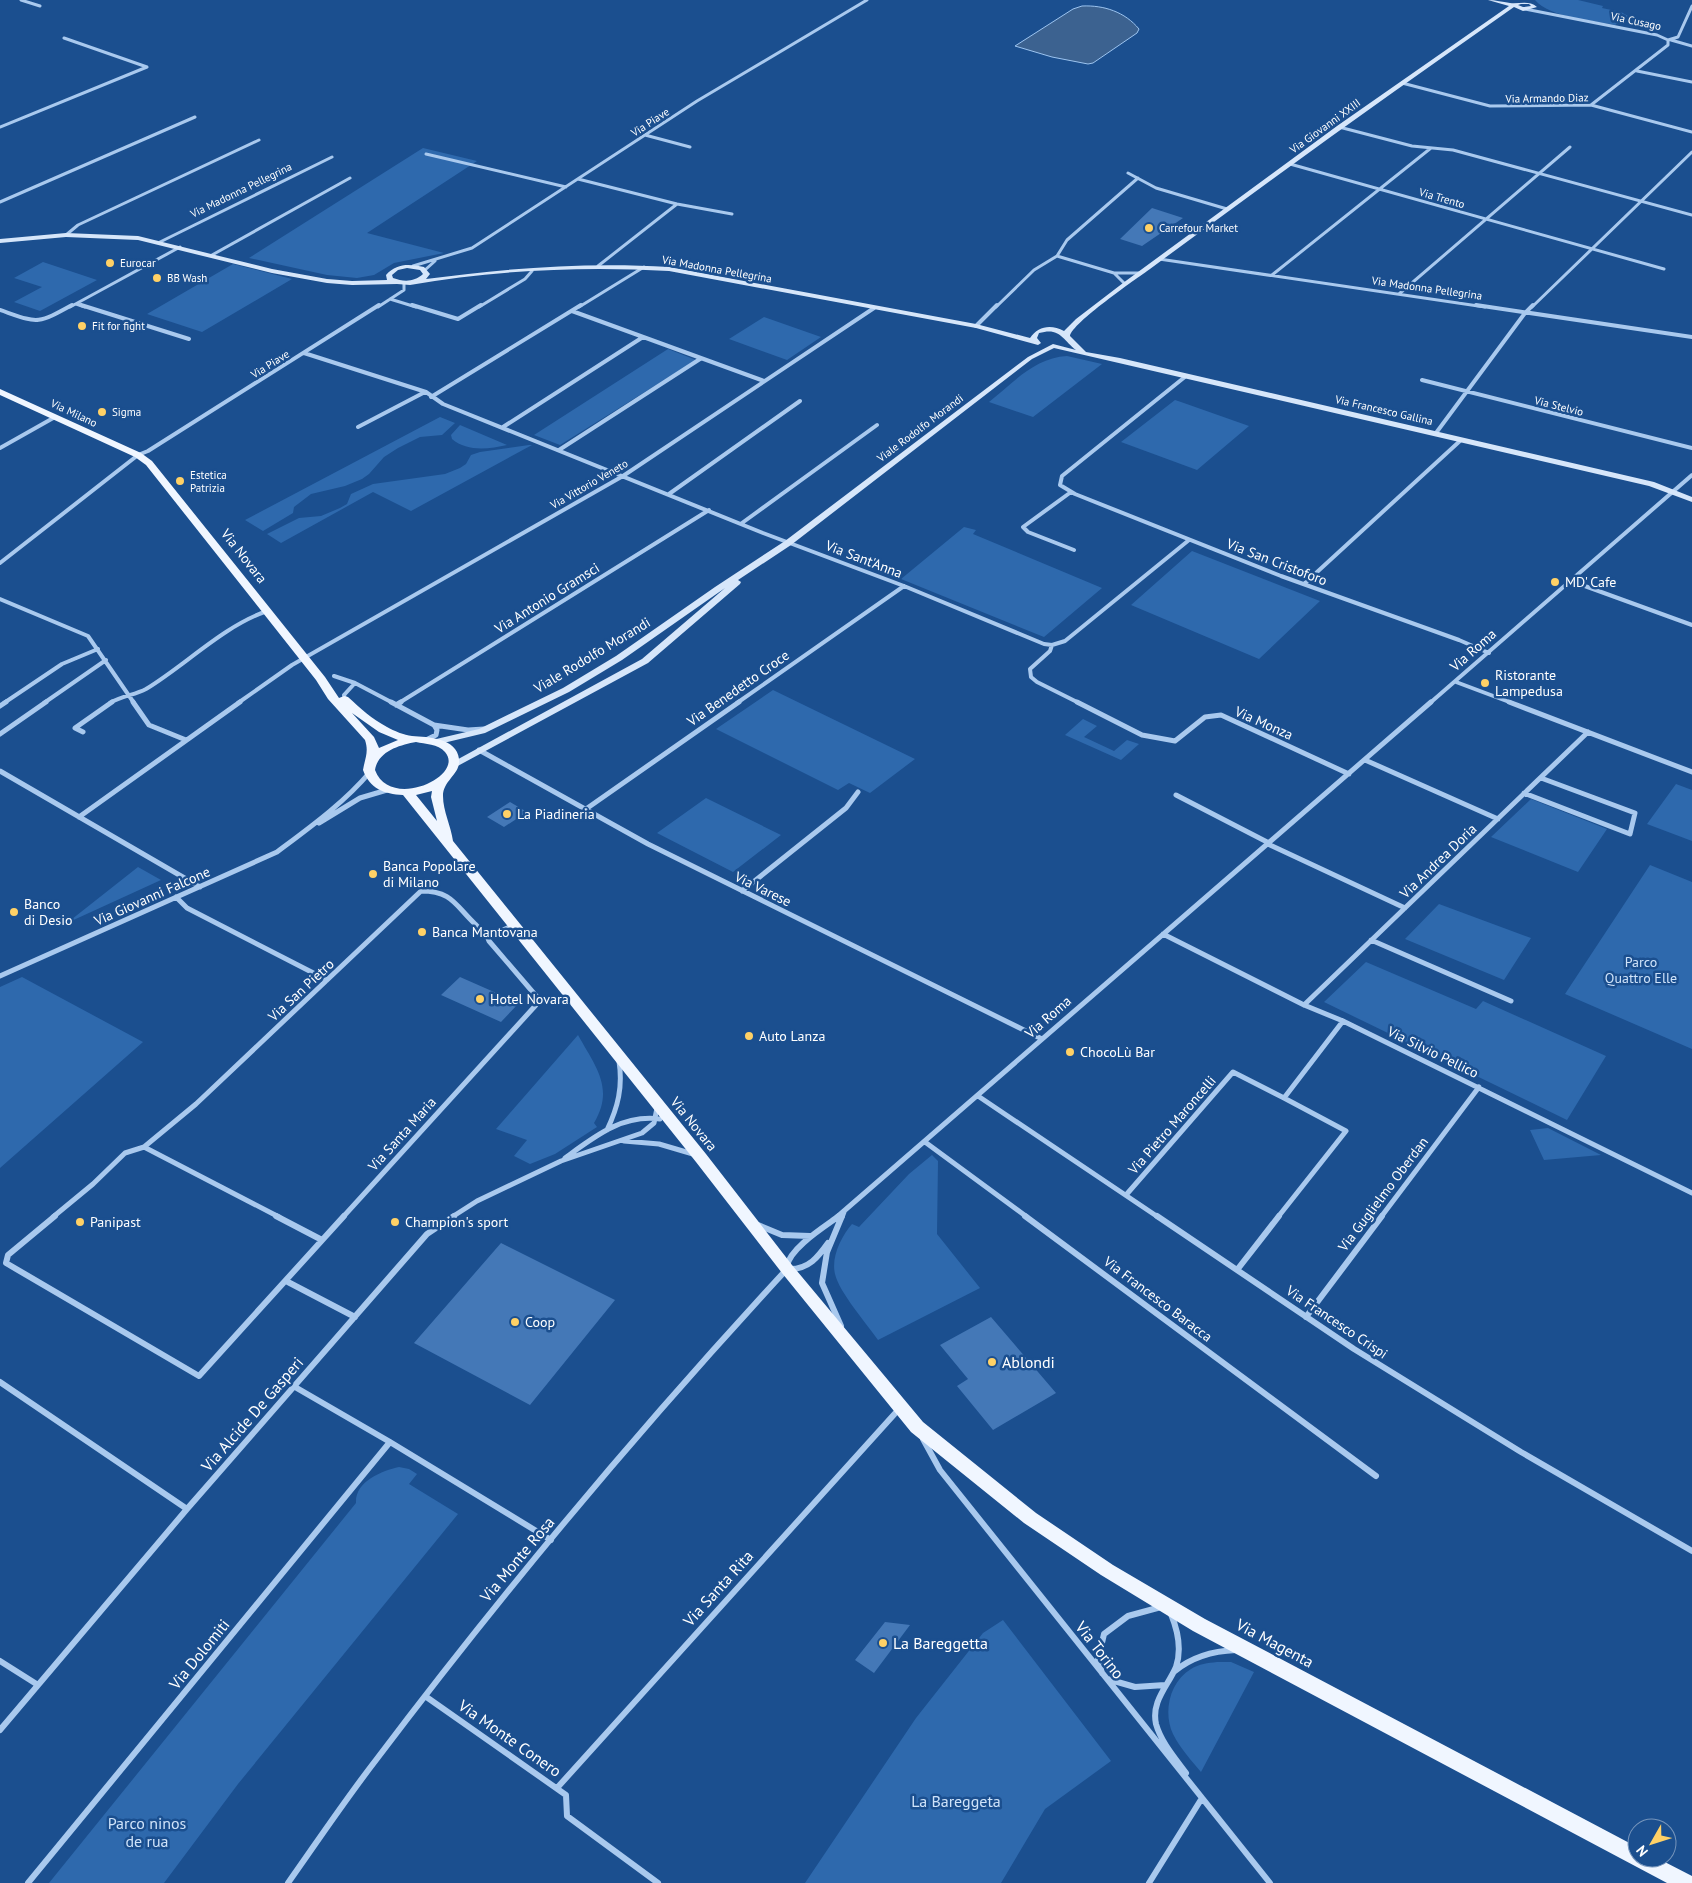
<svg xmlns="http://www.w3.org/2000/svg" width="1692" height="1883" viewBox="0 0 1692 1883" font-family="'PT Sans',sans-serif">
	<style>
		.green { fill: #2e69ad }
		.water { fill: #3c6290; stroke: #9cc4f0 }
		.building { fill: #4478b7 }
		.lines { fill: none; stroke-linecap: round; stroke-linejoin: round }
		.street-far3 { stroke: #a9c9ee; stroke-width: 3 }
		.street-far2 { stroke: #a9c9ee; stroke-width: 4 }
		.street-far1 { stroke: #a9c9ee; stroke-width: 5 }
		.street { stroke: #a9c9ee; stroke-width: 6 }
		.secondary { fill: #d6e6fa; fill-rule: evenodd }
		.primary { fill: #f0f6ff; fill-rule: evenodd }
		.poi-dot { fill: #ffd166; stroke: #1b4f8f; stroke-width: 2 }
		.labels { text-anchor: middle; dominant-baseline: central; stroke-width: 5; stroke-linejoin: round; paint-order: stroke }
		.far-street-label { font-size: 11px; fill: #fff; stroke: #1b4f8f }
		.far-poi-label { font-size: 11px; fill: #fff; stroke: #1b4f8f; text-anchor: start }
		.street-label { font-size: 14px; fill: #fff; stroke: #1b4f8f }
		.poi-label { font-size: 14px; fill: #fff; stroke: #1b4f8f; text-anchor: start }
		.park-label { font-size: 14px; fill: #cfe3fa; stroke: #1b4f8f }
		.near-poi-label { font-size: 16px; fill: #fff; stroke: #1b4f8f; text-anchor: start }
		.near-street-label { font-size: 16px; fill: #fff; stroke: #1b4f8f }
		.near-park-label { font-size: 16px; fill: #cfe3fa; stroke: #1b4f8f }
	</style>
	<rect width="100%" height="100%" fill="#1b4f8f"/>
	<path class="green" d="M1535,0H1578L1603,6L1602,8L1621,12L1628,16L1615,25C1593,20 1550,18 1535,0Z
		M423,148L477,161L367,233L444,253L394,263L374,275L357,278L327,275L249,258Z
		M43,262L97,280L40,311L14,302L42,287L14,278Z
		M233,264L292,279L202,332L147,314Z
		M764,317L821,337L787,360L729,339Z
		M668,349L696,360L560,445L534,435Z
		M1067,356L1102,364L1033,417L989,402C1013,383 1034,358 1067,356Z
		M1175,400L1181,402L1249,426L1197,470L1121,442Z
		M440,417L455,423L442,435L420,437L398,448L384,457L369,474L362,479L345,486L311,494L294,507L293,513L263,531L245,520Z
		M460,425L507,445C489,449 467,452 452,439L451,435Z
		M529,445H532L411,511L373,492L281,543L267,534L299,518L321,516L340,508L347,504L351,494L373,484L445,474L460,468L466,464L471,455L480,452Z
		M964,527L976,530L973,534L1102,588L1044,637L901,579Z
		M1192,551L1320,601L1259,659L1131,605Z
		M773,690L915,759L870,793L849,783L838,790L716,729Z
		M1083,719L1097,726L1084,737L1114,751L1127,740L1139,744L1121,760L1065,735Z
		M1676,784L1692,790V841L1647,824Z
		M706,798L781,835L733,872L657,833Z
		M1531,799L1607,829L1578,872L1491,837Z
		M1650,865L1692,882V1049L1565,994Z
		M138,867L161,880L67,923Z
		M1439,904L1531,938L1504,980L1405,939Z
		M1366,962L1476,1009L1483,1001L1606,1056L1567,1120L1324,1002Z
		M22,977L143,1042L0,1168V987Z
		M578,1035C595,1066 615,1088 594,1123L597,1127L555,1154L530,1164L514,1156L527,1140L496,1129Z
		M1548,1128L1601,1155L1544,1160L1530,1130Z
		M932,1155L938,1161L937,1234L980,1288L878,1340C867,1324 839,1292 835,1274C831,1257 841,1237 852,1224L859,1227L909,1174Z
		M399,1467L409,1469L417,1474L409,1484L458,1514L238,1784L164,1883H49L356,1503C355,1481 382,1471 399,1467Z
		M1003,1620L1111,1761L1045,1809L1001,1883H805L916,1718L983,1633Z
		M1217,1662H1231L1254,1672L1201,1772C1191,1760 1180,1748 1173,1734C1163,1713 1169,1682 1191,1669C1199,1664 1208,1663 1217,1662Z"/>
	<path class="water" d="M1082,6C1104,5 1125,12 1139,29L1137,33L1093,63L1088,64L1052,57L1015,46L1073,9Z"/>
	<path class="building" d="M1152,208L1183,218L1142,246L1120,239Z
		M510,802L527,812L504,827L487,817Z
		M460,977L519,1003L501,1022L441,995Z
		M501,1243L615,1300L530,1405L414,1343Z
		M991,1317L1056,1393L993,1430L957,1386L968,1379L940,1345Z
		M885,1622L910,1625L874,1673L855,1660Z"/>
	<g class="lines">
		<path class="street-far3" d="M21,0L40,6
			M1525,9L1657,35L1668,40V45L1591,105
			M1668,40L1678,37L1692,6
			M1671,40L1692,46
			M1637,71L1692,82
			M1402,83L1490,106L1591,105L1692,132
			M0,127L147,67L64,38
			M1339,127L1412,146L1453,150L1692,215
			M645,135L690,147
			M426,154L566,187
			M1290,164L1664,269
			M1128,173L1156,188L1227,209
			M578,179L677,204L732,214
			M0,202L195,117
			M66,235L78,225L259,140
			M160,242L332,157
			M212,255L350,178
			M1057,256L1114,273
			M1159,259L1485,307
			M413,266L472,248L697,101L867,0
			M598,266L677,204
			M425,270L435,261
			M1272,275L1431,148
			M1125,284L1114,273H1141
			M1399,294L1570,147
			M390,299L416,307
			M76,304L85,307
			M70,307L180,247
			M378,307L404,290V283
			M479,307L525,279L532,271
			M579,307L644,267
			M996,307L1034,270L1057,256L1067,240L1138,178
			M1532,307L1692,152"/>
		<path class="street-far2" d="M81,305L189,339
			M412,305L458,319L481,305
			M1476,305L1692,337
			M0,310C38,323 36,325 72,305
			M572,311L764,381
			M976,326L997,305
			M304,353L426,392L443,404L763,533L904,586L1044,644L1052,645L1065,641L1189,540
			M1186,376L1062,476L1060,485L1075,494L1281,576L1459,640L1489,653
			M1422,380L1692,448
			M431,397L581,305
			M358,427L425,392
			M503,427L643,337
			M1436,433L1525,313L1533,305
			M0,448L55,417
			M559,450L700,359
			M1071,492L1023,527L1028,532L1074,550
			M669,494L800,401
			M742,523L877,425
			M0,563L138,455L148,451L379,305
			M1571,581L1692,625
			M1304,584L1461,440
			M0,599L88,636L134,703
			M1052,645L1050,651L1030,669L1031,677L1037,682L1079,703
			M334,676L355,683L393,703
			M1456,682L1512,703
			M345,700L344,695L355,683
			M4,703L62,664L98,649
			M44,703L106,660
			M110,703C121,696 135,695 146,689C187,664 222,627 267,611
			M238,703L292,665L623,476L874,308
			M399,703L709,510
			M737,703L904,586
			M1430,703L1692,475"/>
		<path class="street-far1" d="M133,702L149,725L186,740
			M391,702L434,725L468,730L484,729
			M1077,702L1142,735L1175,741L1205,717L1221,715L1349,774
			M1509,702L1692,772
			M396,705L401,702
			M0,706L6,702
			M83,732L75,728L112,702
			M0,734L46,702
			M426,740L436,735L437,730L434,725
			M479,750L648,844L1042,1039
			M1365,760L1498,819
			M0,771L200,887
			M1524,793L1630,834L1635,813L1541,778
			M1176,795L1269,843
			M586,809L739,702
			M79,817L240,702
			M319,823L360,798L387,790
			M1268,844L1405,908
			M742,891L846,808L858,792
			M176,897L187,908L327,980
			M486,932L501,931L514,925
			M1163,934L1304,1005L1343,1021L1692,1193
			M1371,940L1511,1001
			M0,976L277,852C309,828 344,803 370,772
			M1304,1005L1588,732
			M978,1096L1158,1217
			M607,1130C618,1107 623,1087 619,1061
			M624,1141L659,1144L693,1154
			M925,1142L1027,1217
			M144,1147L279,1217
			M144,1147L196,1104L421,891C452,891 455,905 475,924C481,931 486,932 489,941L537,997L536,1005L343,1217
			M565,1158C594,1137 622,1114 660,1119
			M1126,1195L1233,1072L1284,1098L1343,1021
			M53,1217L93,1184L125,1153L144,1147
			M452,1217L477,1201L561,1161L642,1133L654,1123L657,1108
			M837,1217L1431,702
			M842,1217L844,1212
			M1278,1217L1346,1131L1284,1098
			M1381,1217L1479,1087"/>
		<path class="street" d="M55,1216L8,1255L6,1263L199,1376L344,1216
			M276,1216L322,1240
			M1025,1216L1376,1476
			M1157,1216L1354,1349L1521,1452L1692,1551
			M758,1225L782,1235L810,1236
			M787,1266C790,1248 824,1227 839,1216
			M790,1269C809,1269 818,1257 828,1243
			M1237,1270L1279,1216
			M286,1281L355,1317
			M1306,1317L1382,1216
			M841,1326L822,1283L827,1252L842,1216
			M0,1382L187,1509
			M295,1387L390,1442L551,1540
			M923,1439L940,1470L1270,1883
			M1171,1614C1178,1631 1182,1649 1176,1667C1168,1686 1151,1701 1156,1724C1161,1742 1175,1758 1186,1773
			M0,1661L38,1685
			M1175,1671C1193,1656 1213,1651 1236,1650
			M1102,1673L1098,1660L1104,1634L1128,1616L1161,1607
			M1107,1679L1135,1687L1165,1685
			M425,1696L566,1795L567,1816L658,1883
			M0,1730L187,1509L427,1234L454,1216
			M557,1788L899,1409
			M28,1883L390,1442
			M288,1883C317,1842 345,1800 376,1760C505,1589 642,1426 787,1269
			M1149,1883L1202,1798"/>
		<path class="secondary" d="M1488,0C1496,0 1502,2 1510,3C1520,4 1529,0 1537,7L1523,11L1514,7C1391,93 1270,180 1150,269C1136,279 1072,323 1070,336L1086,352L1120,358L1654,482L1692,497V502L1649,486L1054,348L1032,359L791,545L738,580L741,582L740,584L648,663L454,768L449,765L451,763L642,659L725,588L622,660L569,692L485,733L435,745L431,742L432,740L479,729L563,688L616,656L715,587L785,541L1028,357L1053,344L1076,350C1062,339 1060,327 1039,333L1037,338L1041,343L1038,345L976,328L669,271C583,266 495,270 410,285L397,284L352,285L327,283L272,273L138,240L66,237L0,243V239L66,233L138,236L272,269L327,279L352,281L387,280L386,275C397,263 409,264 424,267L430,274L426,279C507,268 588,262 669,267L976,324L1030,338C1038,326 1051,324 1064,331L1076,319L1123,283L1337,126L1509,6ZM1521,4H1529L1531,6L1523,7L1518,5ZM407,268L420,270L423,274C414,282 404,282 393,278L392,275L398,270Z"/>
		<path class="primary" d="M0,389L141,453L152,461L325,677L339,698L344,696L348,697C360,708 372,719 387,727C394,731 404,735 412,736C428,737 457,738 459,759C461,774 443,780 443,796C443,811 451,826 453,841L706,1154L792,1265L923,1422L1036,1513L1113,1565L1205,1619L1637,1847V1858H1657L1692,1876V1883H1667L1193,1631L1101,1575L1024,1523L911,1432L782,1273L696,1162L403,795C384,794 370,789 363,770C365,758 369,752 365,740L328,699L316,680L146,465L135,457L0,395ZM352,713L379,732L398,740L379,748L374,737ZM416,742C425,744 438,744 445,752C466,776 390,811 375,770C378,751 400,745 416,742ZM432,791L431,797L437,821L416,795Z"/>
	</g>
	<g class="poi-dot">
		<circle cx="1149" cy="228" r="5"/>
		<circle cx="110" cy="263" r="5"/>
		<circle cx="157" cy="278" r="5"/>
		<circle cx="82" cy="326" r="5"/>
		<circle cx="102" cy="412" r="5"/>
		<circle cx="180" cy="481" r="5"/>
		<circle cx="1555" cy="582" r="5"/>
		<circle cx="1485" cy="683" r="5"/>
		<circle cx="507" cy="814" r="5"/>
		<circle cx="373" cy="874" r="5"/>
		<circle cx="14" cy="912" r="5"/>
		<circle cx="422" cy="932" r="5"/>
		<circle cx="480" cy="999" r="5"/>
		<circle cx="749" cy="1036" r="5"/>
		<circle cx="1070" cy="1052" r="5"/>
		<circle cx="80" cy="1222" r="5"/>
		<circle cx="395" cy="1222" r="5"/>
		<circle cx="515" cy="1322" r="5"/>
		<circle cx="992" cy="1362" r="5"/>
		<circle cx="883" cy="1643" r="5"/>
	</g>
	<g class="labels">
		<g class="far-street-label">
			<text transform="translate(1636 21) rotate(12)">Via Cusago</text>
			<text transform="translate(1547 98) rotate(-1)">Via Armando Diaz</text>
			<text transform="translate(650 122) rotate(-33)">Via Piave</text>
			<text transform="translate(1325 126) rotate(-36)">Via Giovanni XXIII</text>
			<text transform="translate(241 190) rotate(-26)">Via Madonna Pellegrina</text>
			<text transform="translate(1442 198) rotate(16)">Via Trento</text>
			<text transform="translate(717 269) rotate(10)">Via Madonna Pellegrina</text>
			<text transform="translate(1427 288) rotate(8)">Via Madonna Pellegrina</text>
			<text transform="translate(270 364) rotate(-32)">Via Piave</text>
			<text transform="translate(1559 406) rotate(14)">Via Stelvio</text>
			<text transform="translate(1384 410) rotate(13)">Via Francesco Gallina</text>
			<text transform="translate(74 413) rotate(25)">Via Milano</text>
			<text transform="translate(920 428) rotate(-37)">Viale Rodolfo Morandi</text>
			<text transform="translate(589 484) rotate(-30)">Via Vittorio Veneto</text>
		</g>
		<g class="far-poi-label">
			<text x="1159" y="228">Carrefour Market</text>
			<text x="120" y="263">Eurocar</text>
			<text x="167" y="278">BB Wash</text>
			<text x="92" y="326">Fit for fight</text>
			<text x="112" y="412">Sigma</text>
			<text x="190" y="475">Estetica<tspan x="190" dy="13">Patrizia</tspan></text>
		</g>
		<g class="street-label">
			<text transform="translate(244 556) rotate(52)">Via Novara</text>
			<text transform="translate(864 559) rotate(21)">Via Sant'Anna</text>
			<text transform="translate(1277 562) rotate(21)">Via San Cristoforo</text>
			<text transform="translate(547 598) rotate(-32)">Via Antonio Gramsci</text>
			<text transform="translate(1473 650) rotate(-41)">Via Roma</text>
			<text transform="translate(592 655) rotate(-31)">Viale Rodolfo Morandi</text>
			<text transform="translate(738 688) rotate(-35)">Via Benedetto Croce</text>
			<text transform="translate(1264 723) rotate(24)">Via Monza</text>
			<text transform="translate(1438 861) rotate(-44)">Via Andrea Doria</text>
			<text transform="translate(763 889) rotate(26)">Via Varese</text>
			<text transform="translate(152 896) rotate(-24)">Via Giovanni Falcone</text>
			<text transform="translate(301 990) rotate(-43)">Via San Pietro</text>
			<text transform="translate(1048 1017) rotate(-41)">Via Roma</text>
			<text transform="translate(1433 1052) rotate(26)">Via Silvio Pellico</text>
			<text transform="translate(694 1124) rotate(51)">Via Novara</text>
			<text transform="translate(1172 1125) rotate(-49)">Via Pietro Maroncelli</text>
			<text transform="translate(402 1134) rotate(-48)">Via Santa Maria</text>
			<text transform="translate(1383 1194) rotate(-53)">Via Guglielmo Oberdan</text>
			<text transform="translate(1158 1299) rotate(37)">Via Francesco Baracca</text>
			<text transform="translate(1337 1322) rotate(34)">Via Francesco Crispi</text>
		</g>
		<g class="poi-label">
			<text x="1565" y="582">MD' Cafe</text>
			<text x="1495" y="675">Ristorante<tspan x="1495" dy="16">Lampedusa</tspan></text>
			<text x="517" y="814">La Piadineria</text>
			<text x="383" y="866">Banca Popolare<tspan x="383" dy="16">di Milano</tspan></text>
			<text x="24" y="904">Banco<tspan x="24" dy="16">di Desio</tspan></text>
			<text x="432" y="932">Banca Mantovana</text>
			<text x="490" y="999">Hotel Novara</text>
			<text x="759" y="1036">Auto Lanza</text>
			<text x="1080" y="1052">ChocoLù Bar</text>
			<text x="90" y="1222">Panipast</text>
			<text x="405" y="1222">Champion's sport</text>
			<text x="525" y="1322">Coop</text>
		</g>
		<g class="park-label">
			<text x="1641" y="962">Parco<tspan x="1641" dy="16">Quattro Elle</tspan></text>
		</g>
		<g class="near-poi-label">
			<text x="1002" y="1362">Ablondi</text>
			<text x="893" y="1643">La Bareggetta</text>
		</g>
		<g class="near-street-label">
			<text transform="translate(252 1414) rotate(-49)">Via Alcide De Gasperi</text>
			<text transform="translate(517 1559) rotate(-50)">Via Monte Rosa</text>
			<text transform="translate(718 1588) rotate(-48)">Via Santa Rita</text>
			<text transform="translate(1275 1643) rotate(28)">Via Magenta</text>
			<text transform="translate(1100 1650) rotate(52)">Via Torino</text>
			<text transform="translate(199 1654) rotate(-51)">Via Dolomiti</text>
			<text transform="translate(510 1738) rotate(35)">Via Monte Conero</text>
		</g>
		<g class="near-park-label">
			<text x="956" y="1801">La Bareggeta</text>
			<text x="147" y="1823">Parco ninos<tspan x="147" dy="18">de rua</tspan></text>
		</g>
	</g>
	<g transform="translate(1652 1843) rotate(231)"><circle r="24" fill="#1b4f8f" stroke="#7695bc"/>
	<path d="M0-4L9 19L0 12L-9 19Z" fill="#ffd166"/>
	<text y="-8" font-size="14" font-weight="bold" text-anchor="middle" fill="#ffffff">N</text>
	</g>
</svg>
